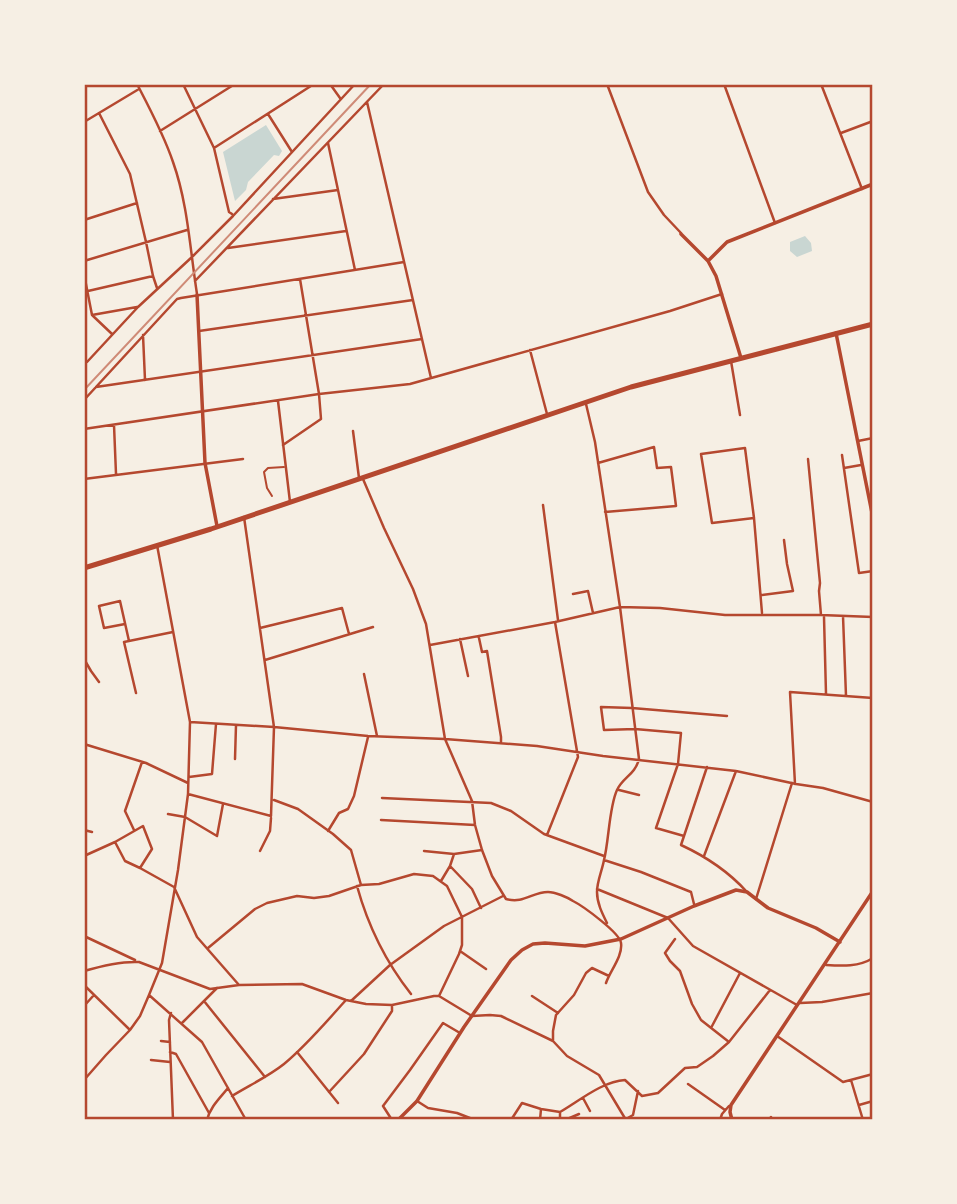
<svg xmlns="http://www.w3.org/2000/svg" width="957" height="1204" viewBox="0 0 957 1204" font-family="Manrope,sans-serif">
	<style>
		.water { fill: #c9d6d2 }
		.lines { fill: none; stroke-linecap: round; stroke-linejoin: round }
		.service { stroke: #b5482f; stroke-width: 2 }
		.minor { stroke: #b5482f; stroke-width: 2.5 }
		.tertiary { stroke: #b5482f; stroke-width: 3.5 }
		.trunk { stroke: #b5482f; stroke-width: 5 }
		.rail { stroke: #cf8b77; stroke-width: 2 }
		.neatline { fill: none; stroke: #b5482f; stroke-width: 2.5 }
	</style>
	<rect width="100%" height="100%" fill="#f6efe4"/>
	<path class="water" d="M266,125L282,151L279,156L274,155L248,182L246,190L235,201L223,152Z
		M805,236L811,243L812,251L797,257L790,251V242Z"/>
	<g class="lines">
		<path class="service" d="M272,496L267,488L264,472L268,468L284,467"/>
		<path class="minor" d="M137,84C150,109 164,135 173,162C188,204 190,250 197,294
			M183,84L214,148L229,212L232,214
			M330,84L340,98
			M607,84L648,192L664,215L681,233
			M724,84L775,223
			M821,84L862,189
			M367,102L431,378
			M99,113L130,174L146,242L153,276L157,288
			M268,114L292,152
			M84,122L139,89
			M160,131L235,84
			M841,133L873,121
			M328,143L355,270
			M214,148L314,84
			M273,199L338,190
			M84,220L137,203
			M228,248L346,231
			M84,261L187,230
			M84,274L92,315L112,334
			M195,281L384,84
			M88,291L153,276
			M92,315L137,307
			M199,331L413,300
			M143,335L145,380
			M530,350L547,414
			M731,361L740,415
			M84,362H87L138,307L192,257L233,216L355,84
			M96,387L422,339
			M84,400L177,299L181,298L404,262
			M278,401L290,502
			M586,404L595,442L620,607L639,759C635,775 623,777 617,790C609,807 609,841 604,860C602,871 597,881 597,892C597,903 602,913 607,923
			M114,425L116,474
			M84,429L319,394L410,384L670,311L722,294
			M353,431L359,478
			M858,441L873,438
			M283,445L321,419L319,394L300,279
			M842,455L859,573L873,571
			M808,459L820,583L819,591L821,615
			M598,463L654,447L657,468L671,467L676,506L605,512
			M844,468L861,465
			M84,479L243,459
			M363,479L384,528L413,589L426,624L445,739L472,801L475,825L482,850L492,876L506,899C524,904 532,892 548,892C555,892 567,897 573,901C583,906 620,933 621,943C623,956 610,971 606,983
			M543,505L558,620
			M754,518L712,523L701,454L745,448L754,518L762,613
			M573,594L588,591L593,613
			M762,595L793,591L787,564L784,540
			M843,616L846,696
			M824,617L826,694
			M125,624L104,628L99,606L120,601L129,641
			M260,628L342,608L349,634
			M479,638L482,652L487,651L501,737V742
			M460,639L468,676
			M430,645L555,622L620,607L660,608L725,615H821L873,617
			M84,659L91,671L99,682
			M265,660L373,627
			M364,674L377,736
			M136,693L124,642L173,632
			M190,722L274,727L368,736L445,739L537,746L603,756L736,771L796,784L823,788L873,802
			M84,744L146,763L188,783
			M235,759L236,725
			M707,767L681,845C707,857 728,871 747,892
			M189,777L212,774L216,724
			M795,784L790,692L873,698
			M619,790L639,795
			M188,794L271,816L274,727L244,517
			M382,798L491,803L511,811L544,834L604,856
			M274,800L298,809L333,834L351,850L361,885
			M168,814L185,817L217,836L223,804
			M381,820L475,825
			M84,830L92,832
			M134,830L125,811L142,762
			M328,831L339,813L348,809L354,796L368,737
			M547,835L578,757L555,622
			M684,836L656,828L678,764L681,733L635,729L604,730L601,707L632,708L727,716
			M115,842L125,861L140,868
			M260,851L270,831L271,818
			M424,851L454,854
			M84,856L115,842L143,826L152,849L140,868L174,887L197,937L239,985
			M704,856L736,771
			M604,860L641,872L691,892L694,904
			M450,866L472,889L481,908
			M441,881L450,866L454,854L482,850
			M357,886C368,926 385,961 411,994
			M597,889L668,918L693,946L797,1005
			M756,899L792,783
			M84,936L135,960
			M675,939L665,953L670,961L680,971L692,1004L701,1020L729,1042
			M208,948L255,909L267,903L297,896L314,898L329,896L361,885L379,884L414,874L433,876L447,886L462,917V945L459,954L439,996
			M460,951L486,969
			M826,965C842,966 859,967 873,958
			M84,971C101,966 121,961 139,962L210,989L239,985L302,984L346,1000L366,1004L392,1005L434,996H439L472,1016L490,1015L501,1016L553,1041L567,1056L599,1075L626,1120
			M84,985L130,1030
			M149,995L202,1042L246,1120
			M532,996L558,1013
			M204,1001L265,1077
			M351,1001L390,965L444,926L503,896
			M800,1003L822,1002L873,993
			M84,1006L94,995
			M171,1013L169,1020L173,1120
			M182,1023L217,988
			M711,1028L740,973
			M777,1036L843,1082L873,1074
			M161,1041L170,1042
			M553,1041V1031L556,1015L574,995L586,973L592,968L609,976
			M170,1052L176,1054L209,1113
			M297,1052L338,1103
			M151,1060L170,1062
			M84,1080L106,1055L130,1030L140,1016L149,995L162,963L178,870L188,794L190,722L157,545
			M851,1080L863,1120
			M688,1084L725,1110
			M329,1092L364,1054L392,1011V1005
			M232,1096C250,1085 269,1076 284,1064C307,1045 326,1022 346,1000
			M583,1098L590,1111
			M417,1101L428,1108L457,1113L475,1120
			M859,1105L873,1101
			M626,1119L633,1115L638,1091
			M207,1120C210,1107 220,1098 228,1088
			M392,1120L383,1106L410,1070L443,1023L460,1033
			M511,1120L522,1103L541,1109L560,1112
			M540,1120L541,1109
			M560,1120V1112C579,1101 603,1081 625,1080L642,1096L658,1093L685,1068L697,1067L713,1056L729,1042L770,990
			M560,1120H565L579,1114
			M720,1120L722,1114L729,1106
			M769,1120L771,1117"/>
		<path class="tertiary" d="M681,234L708,261L716,276L741,358
			M708,261L727,242L873,184
			M197,295L205,463L217,526
			M836,333L873,518
			M398,1120L417,1101L464,1027L511,960L522,950L533,944L545,943L585,946L621,939L694,906L736,890L747,892L768,908L816,928L840,942
			M732,1120L730,1112L731,1105L873,891"/>
		<path class="trunk" d="M84,568L211,529L631,387L873,324"/>
		<path class="rail" d="M84,390L371,84"/>
	</g>
	<rect width="957" height="1204" fill="none" stroke="#f6efe4" stroke-width="172"/>
	<rect x="86" y="86" width="785" height="1032" class="neatline"/>
</svg>
